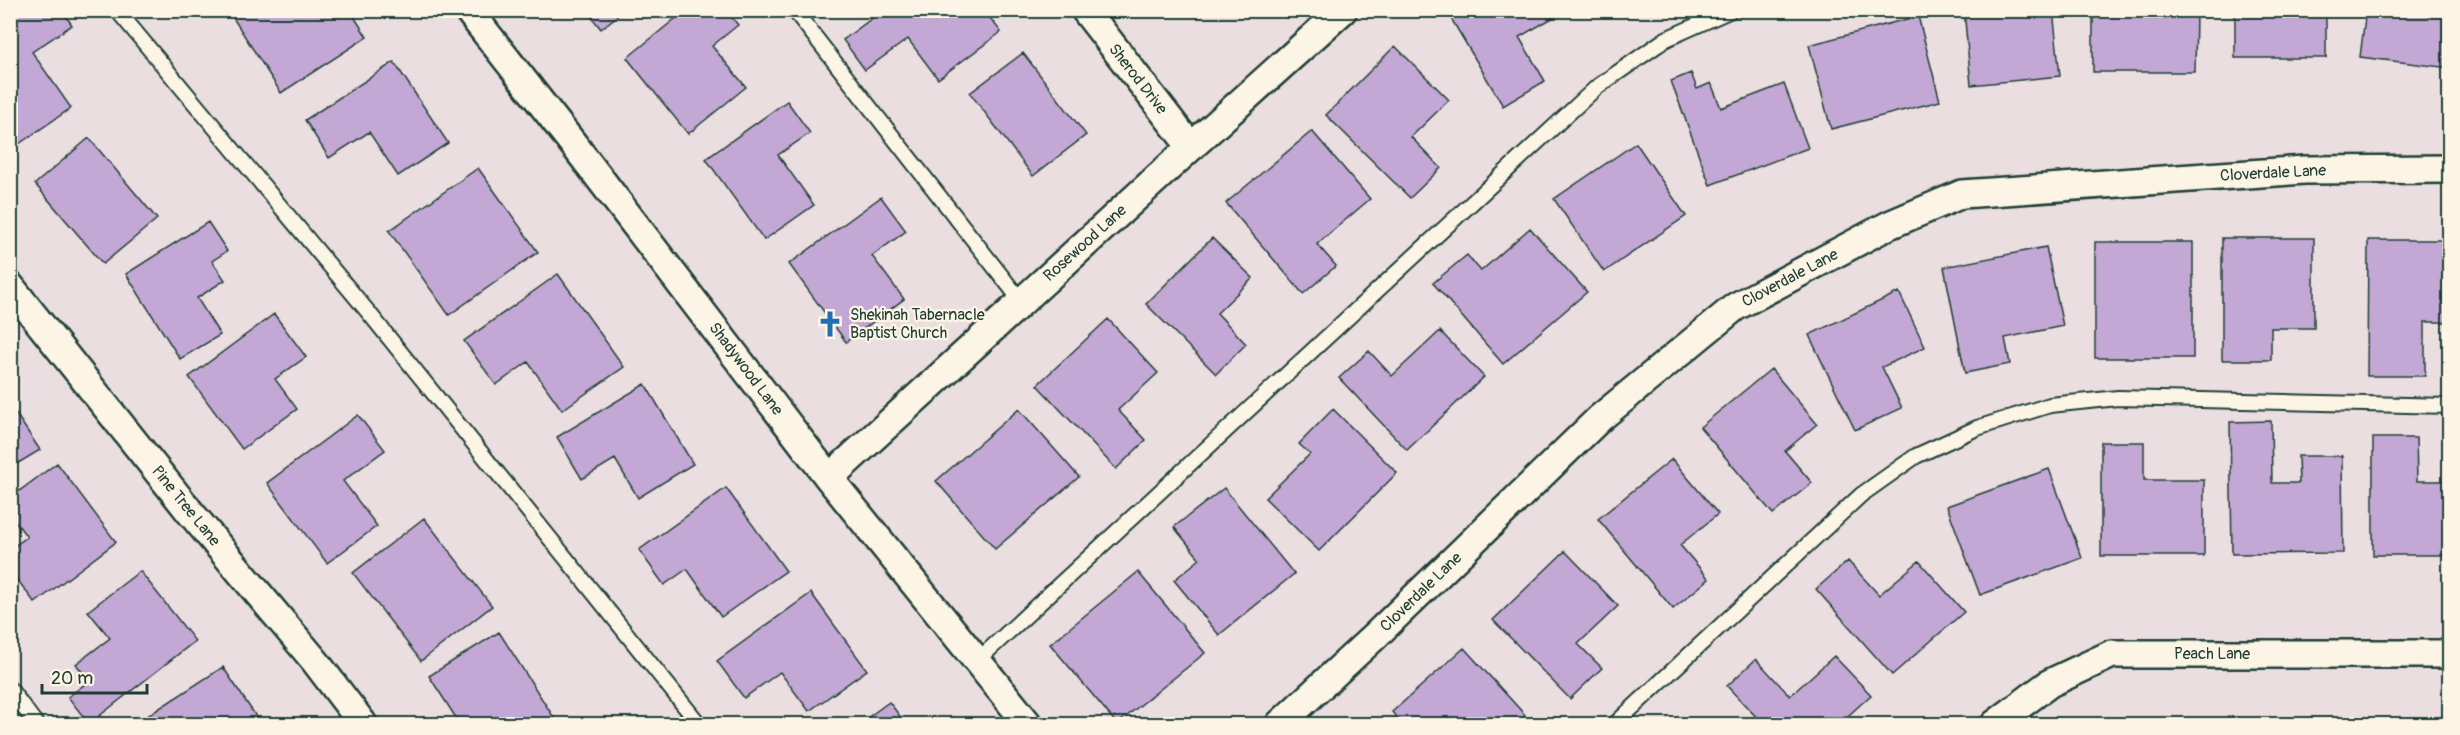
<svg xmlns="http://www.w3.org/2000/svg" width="2460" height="735" viewBox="0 0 2460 735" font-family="Pangolin,sans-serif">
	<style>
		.building { fill: #c3a8d6; stroke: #1f3d34; stroke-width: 1.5 }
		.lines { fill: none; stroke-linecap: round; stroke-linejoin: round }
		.service-casing { stroke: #1f3d34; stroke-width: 18 }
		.minor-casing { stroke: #1f3d34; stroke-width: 32 }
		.service { stroke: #fcf5e5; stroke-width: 14 }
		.minor { stroke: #fcf5e5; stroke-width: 27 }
		.labels { text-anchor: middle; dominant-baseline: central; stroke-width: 4.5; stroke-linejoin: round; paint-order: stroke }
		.street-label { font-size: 16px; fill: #1f3d34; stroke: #fcf5e5 }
		.poi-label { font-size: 16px; fill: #1f3d34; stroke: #fcf5e5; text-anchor: start }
	</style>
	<rect width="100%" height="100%" fill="#ebdee0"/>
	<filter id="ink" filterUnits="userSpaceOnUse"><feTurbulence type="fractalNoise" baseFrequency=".0167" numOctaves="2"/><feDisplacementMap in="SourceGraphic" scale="12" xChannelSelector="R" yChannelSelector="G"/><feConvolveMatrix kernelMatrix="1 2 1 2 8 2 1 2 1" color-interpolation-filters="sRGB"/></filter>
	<g filter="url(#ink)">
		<path class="building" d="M20,10H62L72,25L32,52L71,108L13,148L10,144V17Z
			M228,10H350L367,37L281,93Z
			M586,10H624L601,29Z
			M686,10H726L738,25L712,46L746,87L688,134L627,58Z
			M883,10H984L1001,32L938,79L908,39L865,70L843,40Z
			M1446,10H1552L1556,16L1519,37L1545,81L1503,106Z
			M1964,10H2053L2060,76L1971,85Z
			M2093,10H2196L2195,72H2093Z
			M2235,10H2326V58H2235Z
			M2366,10H2450V68L2360,57Z
			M1918,16L1940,101L1831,129L1809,45Z
			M1395,46L1449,100L1411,137L1441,168L1410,198L1326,115Z
			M1023,53L1086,135L1033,176L970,93Z
			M394,62L448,143L398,176L369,132L329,158L305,120Z
			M1691,73L1697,89L1711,83L1721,108L1784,84L1808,148L1710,185L1671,81Z
			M787,101L810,133L778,155L814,205L764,240L706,159Z
			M1312,131L1370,199L1317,244L1336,266L1303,294L1226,203Z
			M89,138L157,219L103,264L35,184Z
			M1636,143L1686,216L1604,272L1554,199Z
			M478,168L538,252L449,315L389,231Z
			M881,197L906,231L872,256L904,299L846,342L789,264Z
			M208,222L227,251L212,261L225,280L197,298L220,335L180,359L126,274Z
			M1530,228L1587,292L1503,364L1433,283L1467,255L1481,271Z
			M1212,238L1253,278L1217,313L1246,344L1216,374L1146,304Z
			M2222,238H2314V328H2271V360H2222Z
			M2368,240H2450V322H2425V376H2367Z
			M2095,242H2193V358H2095Z
			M2046,247L2063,326L2005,338L2010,364L1965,373L1944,267Z
			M558,274L624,367L562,410L528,362L496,385L464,341Z
			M1899,292L1925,347L1882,367L1902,408L1855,430L1809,335Z
			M274,314L306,357L275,379L297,409L242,449L189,377Z
			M1108,319L1158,373L1118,410L1146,440L1116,469L1037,385Z
			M1440,331L1484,377L1407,450L1339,378L1369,351L1392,376Z
			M1771,369L1817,424L1785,451L1812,483L1773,514L1700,427Z
			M645,384L693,464L638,498L615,459L582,479L557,437Z
			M10,405L40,450L10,468Z
			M1019,409L1079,477L995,549L936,481Z
			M1333,409L1397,473L1319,551L1265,498L1310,454L1299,444Z
			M358,415L385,450L343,481L377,526L327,563L267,483Z
			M2271,421L2272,483H2299L2298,456H2342L2343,553L2232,554L2230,422Z
			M2373,438H2416L2417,481H2450V555H2373Z
			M2101,442H2144V480H2204V556H2101Z
			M1672,459L1718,514L1680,545L1709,579L1673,609L1598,519Z
			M57,463L116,542L35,603L10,570V549L27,537L10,514V498Z
			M2049,469L2082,558L1980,595L1947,506Z
			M726,488L786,571L721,617L687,569L664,585L639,550Z
			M1224,488L1294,574L1219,635L1174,580L1200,559L1174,527Z
			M424,518L492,606L421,661L353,573Z
			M1565,551L1618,606L1578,644L1602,668L1570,699L1493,620Z
			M1848,561L1879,595L1919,561L1964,612L1892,675L1816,589Z
			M140,571L195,641L89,724L68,697L89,681L76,664L110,638L88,611Z
			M1138,572L1205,653L1117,724L1050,644Z
			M811,593L867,670L809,711L780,672L744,698L717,661Z
			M499,632L558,724H460L429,676Z
			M1464,648L1525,715L1524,716L1531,724H1403L1392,712Z
			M1834,656L1871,695L1839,724H1763L1727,686L1756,659L1790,696Z
			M223,667L261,724H135Z
			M889,702L906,724H859Z
			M2244,722H2342V724H2244Z
			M2209,723V724H2134Z"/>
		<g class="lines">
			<g class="service-casing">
				<path id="service" d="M117,10L369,313L699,724
					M794,10L1021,301
					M977,661L1597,87L1666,39L1731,10
					M10,689L36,724
					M1615,724L1861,495L1916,456L1977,428L2050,405L2118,398L2450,406"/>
			</g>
			<g class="minor-casing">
				<path id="minor" d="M468,10L578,150L829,478L1028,724
					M1085,10L1191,147
					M10,286L190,512L315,661L363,724
					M829,478L1191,147L1343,10
					M1280,724L1375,636L1600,418L1735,307L1889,225L1962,194L2305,170L2450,169
					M1995,724L2050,683L2112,654H2450"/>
			</g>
			<use href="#service" class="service"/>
			<use href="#minor" class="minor"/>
		</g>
	</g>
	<defs>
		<g id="church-bare" transform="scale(2.07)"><path d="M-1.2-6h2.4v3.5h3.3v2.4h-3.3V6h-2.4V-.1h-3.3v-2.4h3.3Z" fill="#1f6fb2" stroke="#fcf5e5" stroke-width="2.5" paint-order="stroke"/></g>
	</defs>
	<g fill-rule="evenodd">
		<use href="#church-bare" x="830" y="324"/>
	</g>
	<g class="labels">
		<g class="street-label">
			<text transform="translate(1138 79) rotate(52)">Sherod Drive</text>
			<text transform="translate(2273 173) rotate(-3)">Cloverdale Lane</text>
			<text transform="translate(1085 243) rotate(-42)">Rosewood Lane</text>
			<text transform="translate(1790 278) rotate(-28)">Cloverdale Lane</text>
			<text transform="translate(746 369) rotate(53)">Shadywood Lane</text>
			<text transform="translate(186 506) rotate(51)">Pine Tree Lane</text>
			<text transform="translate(1421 592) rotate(-44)">Cloverdale Lane</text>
			<text x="2212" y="654">Peach Lane</text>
		</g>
		<g class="poi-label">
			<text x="850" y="315">Shekinah Tabernacle<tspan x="850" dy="18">Baptist Church</tspan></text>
		</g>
	</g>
	<rect width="2460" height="735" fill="none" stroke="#fcf5e5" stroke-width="36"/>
	<rect x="18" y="18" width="2424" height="699" fill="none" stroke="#1f3d34" stroke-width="2" filter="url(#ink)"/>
	<path d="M42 684v9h105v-9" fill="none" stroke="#1f3d34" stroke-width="3"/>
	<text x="51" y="684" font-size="18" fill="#1f3d34" stroke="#fcf5e5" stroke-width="4.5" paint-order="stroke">20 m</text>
</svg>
